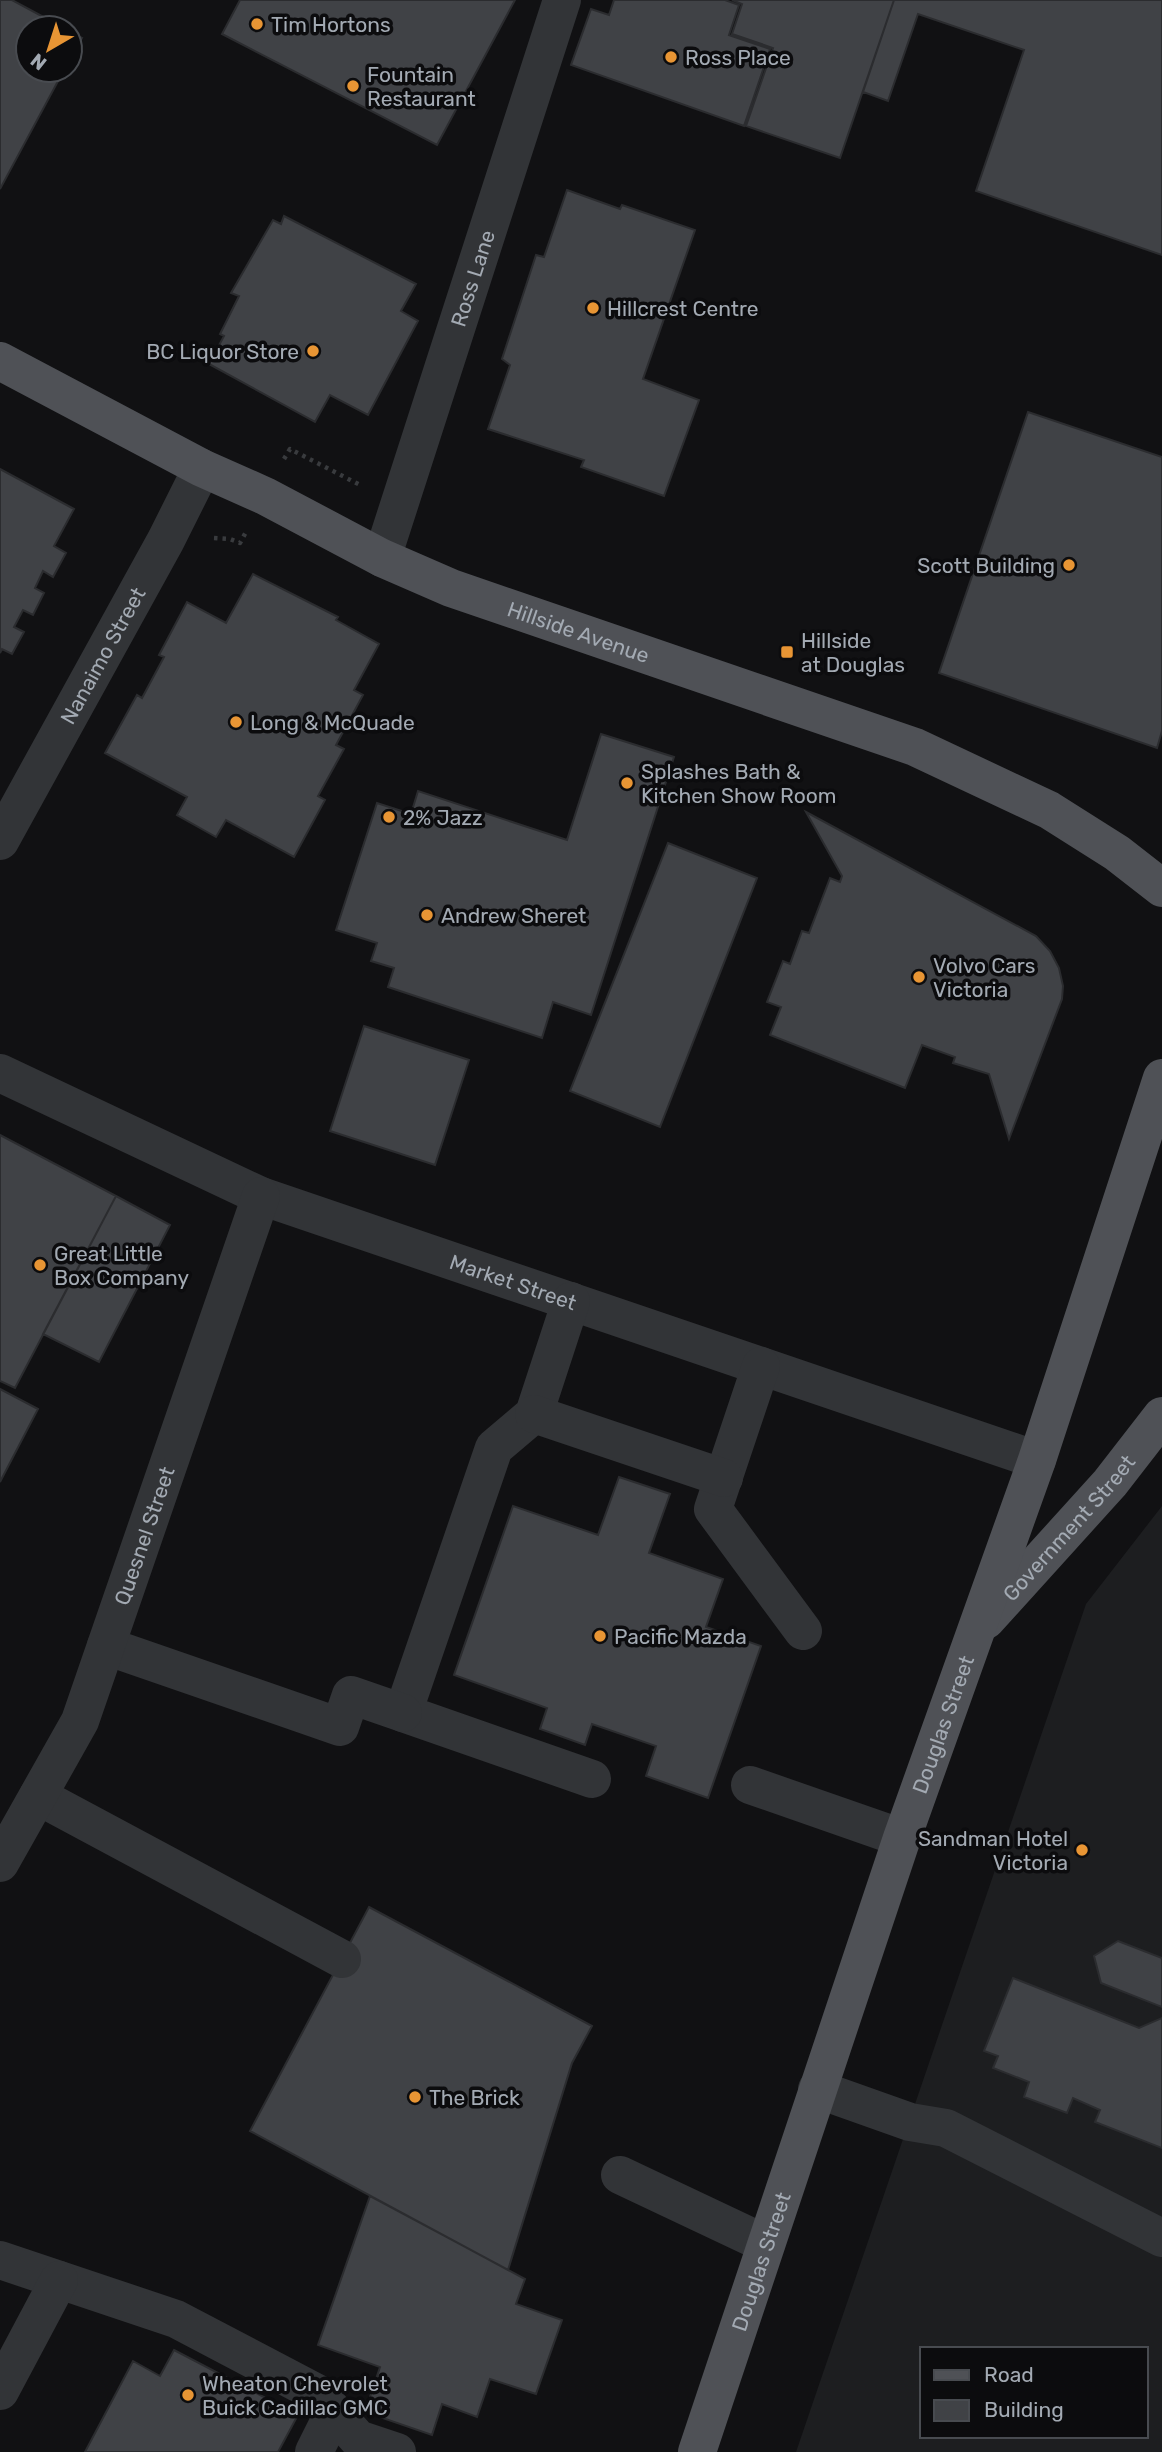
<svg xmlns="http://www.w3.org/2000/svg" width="1162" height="2452" viewBox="0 0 1162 2452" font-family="Rubik,sans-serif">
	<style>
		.built { fill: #1d1e20; fill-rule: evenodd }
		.building { fill: #404246; stroke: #2b2c2f; stroke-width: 2 }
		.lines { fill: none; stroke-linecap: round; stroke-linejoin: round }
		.path { stroke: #393b3e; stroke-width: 4.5; stroke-dasharray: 3.5 5; stroke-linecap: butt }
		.minor { stroke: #323437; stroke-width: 38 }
		.major { stroke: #4f5156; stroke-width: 38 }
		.poi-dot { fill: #e89534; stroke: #0c0c0e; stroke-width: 2.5 }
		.labels { text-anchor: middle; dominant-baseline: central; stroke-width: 7; stroke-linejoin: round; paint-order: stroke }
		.poi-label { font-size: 21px; fill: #a3aab3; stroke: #0c0c0e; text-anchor: start }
		.street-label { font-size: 21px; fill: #a3aab3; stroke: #0c0c0e }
	</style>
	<rect width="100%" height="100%" fill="#111113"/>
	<path class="built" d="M1162,1506V2452H796L1086,1604ZM922,2349H1146V2436H922Z"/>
	<path class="building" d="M0,0H12L64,28H28V70H64L0,189Z
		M240,0H515L437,145L222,34Z
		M614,0H725L739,5L729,35L770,49L744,126L571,65L591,9L609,15Z
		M732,0H894L840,158L746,126L773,48L732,34L742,4Z
		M894,0H1162V255L976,191L1024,50L918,14L888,101L863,92Z
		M70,32L82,38L70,59Z
		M567,190L620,209L622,205L695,230L643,379L699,400L664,496L581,467L584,460L488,429L510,365L502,359L536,255L544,257Z
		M284,216L416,284L401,311L418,321L368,415L330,395L315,422L209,364L224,336L220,334L239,296L231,293L273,220L281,224Z
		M1028,412L1162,457V731L1157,748L939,673Z
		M0,469L74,509L54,546L66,553L53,577L43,571L35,588L44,593L33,615L23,610L14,627L24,632L12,654L2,649L0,653Z
		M253,574L338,617L336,620L379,644L354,690L363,695L336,745L344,749L318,796L325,800L294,857L226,820L216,837L177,815L187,797L105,753L137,695L142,698L164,657L159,655L187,602L226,623Z
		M601,734L674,757L591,1015L553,1002L542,1038L388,987L394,968L371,961L377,943L336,930L377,803L411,814L418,791L567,840Z
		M806,812L1036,936L1050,951L1059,968L1063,986L1062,999L1009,1139L989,1074L953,1063L955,1057L922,1045L905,1088L770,1035L781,1007L767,1002L783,961L790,964L802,931L809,933L830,878L840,882L842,876Z
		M668,843L757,878L660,1127L570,1091Z
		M364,1026L469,1060L435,1165L330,1131Z
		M0,1135L116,1196L15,1388L0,1381Z
		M116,1196L170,1225L99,1362L43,1334Z
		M0,1389L38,1409L0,1482Z
		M619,1477L670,1494L649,1553L723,1579L706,1627L761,1646L708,1798L646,1776L656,1746L592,1724L585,1745L540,1729L547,1708L454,1675L513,1506L598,1535Z
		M369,1907L592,2026L572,2063L508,2270L250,2131Z
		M1118,1941L1162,1958V2007L1101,1983L1094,1956Z
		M1013,1978L1139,2028L1162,2018V2148L1095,2122L1100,2110L1073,2098L1067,2113L1024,2097L1029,2082L993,2068L998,2056L984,2051Z
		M370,2196L525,2279L516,2304L562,2320L536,2394L490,2379L477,2417L442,2404L432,2435L365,2412L380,2367L318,2345Z
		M174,2350L298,2415L278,2452H85L133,2361L160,2376Z"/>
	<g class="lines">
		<path class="path" d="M284,459L290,449L362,486
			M214,538L230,539L240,543L246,532"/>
		<g class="minor">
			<path id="s1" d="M382,558L562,0"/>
			<path id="s2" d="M0,841L166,540L202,468"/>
			<path id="s3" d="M0,1073L261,1196L1037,1460"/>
			<path d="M571,1301L534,1414L494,1448L403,1713L592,1779"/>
			<path d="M761,1366L713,1509L803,1631"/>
			<path d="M534,1414L724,1478"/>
			<path d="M106,1646L340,1727L351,1695L403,1713"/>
			<path d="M750,1785L902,1838"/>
			<path d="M38,1796L342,1959"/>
			<path id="s4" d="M0,1863L80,1721L261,1196"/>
			<path d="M817,2089L910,2122L946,2128L1162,2238"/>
			<path d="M620,2175L766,2244"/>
			<path d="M0,2260L176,2319L317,2393L358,2439L397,2452"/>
			<path d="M0,2391L59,2280"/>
			<path d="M314,2452L334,2412"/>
		</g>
		<g class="major">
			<path id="s5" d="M0,361L202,468L265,496L382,558L451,588L915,747L1049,810L1117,853L1162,888"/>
			<path id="s6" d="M986,1620L1110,1483L1162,1416"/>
			<path id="s7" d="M697,2452L902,1838L1037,1460L1162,1078"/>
		</g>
	</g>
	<g class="poi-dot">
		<circle cx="257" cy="24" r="7"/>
		<circle cx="671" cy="57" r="7"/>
		<circle cx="353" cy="86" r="7"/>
		<circle cx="593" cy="308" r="7"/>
		<circle cx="313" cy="351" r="7"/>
		<circle cx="1069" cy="565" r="7"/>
		<rect x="780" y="645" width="14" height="14" rx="3.5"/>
		<circle cx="236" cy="722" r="7"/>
		<circle cx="627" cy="783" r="7"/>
		<circle cx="389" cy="817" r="7"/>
		<circle cx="427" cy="915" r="7"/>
		<circle cx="919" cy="977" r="7"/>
		<circle cx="40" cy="1265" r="7"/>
		<circle cx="600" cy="1636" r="7"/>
		<circle cx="1082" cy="1850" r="7"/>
		<circle cx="415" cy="2097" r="7"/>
		<circle cx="188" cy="2395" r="7"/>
	</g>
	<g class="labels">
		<g class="poi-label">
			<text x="271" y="24">Tim Hortons</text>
			<text x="685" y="57">Ross Place</text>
			<text x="367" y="74">Fountain<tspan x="367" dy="24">Restaurant</tspan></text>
			<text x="607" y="308">Hillcrest Centre</text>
			<text x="299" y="351" text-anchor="end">BC Liquor Store</text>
			<text x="1055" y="565" text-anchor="end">Scott Building</text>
			<text x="801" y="640">Hillside<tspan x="801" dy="24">at Douglas</tspan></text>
			<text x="250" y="722">Long &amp; McQuade</text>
			<text x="641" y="771">Splashes Bath &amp;<tspan x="641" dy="24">Kitchen Show Room</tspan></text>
			<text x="403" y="817">2% Jazz</text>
			<text x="441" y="915">Andrew Sheret</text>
			<text x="933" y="965">Volvo Cars<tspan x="933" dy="24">Victoria</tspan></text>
			<text x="54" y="1253">Great Little<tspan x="54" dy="24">Box Company</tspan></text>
			<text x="614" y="1636">Pacific Mazda</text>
			<text x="1068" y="1838" text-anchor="end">Sandman Hotel<tspan x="1068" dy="24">Victoria</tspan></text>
			<text x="429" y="2097">The Brick</text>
			<text x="202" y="2383">Wheaton Chevrolet<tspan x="202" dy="24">Buick Cadillac GMC</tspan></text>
		</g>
		<g class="street-label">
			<text stroke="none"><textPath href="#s1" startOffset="294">Ross Lane</textPath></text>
			<text stroke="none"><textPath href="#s5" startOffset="640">Hillside Avenue</textPath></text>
			<text stroke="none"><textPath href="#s2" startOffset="212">Nanaimo Street</textPath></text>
			<text stroke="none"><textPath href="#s3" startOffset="555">Market Street</textPath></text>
			<text stroke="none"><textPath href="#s6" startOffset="124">Government Street</textPath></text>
			<text stroke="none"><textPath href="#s4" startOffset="359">Quesnel Street</textPath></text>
			<text stroke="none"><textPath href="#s7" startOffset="768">Douglas Street</textPath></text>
			<text stroke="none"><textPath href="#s7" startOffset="201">Douglas Street</textPath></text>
		</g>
	</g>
	<rect x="920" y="2347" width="228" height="91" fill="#0c0c0e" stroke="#484b50" stroke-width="2"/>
	<rect x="934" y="2370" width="35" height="10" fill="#4f5156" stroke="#484b50" stroke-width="2"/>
	<text x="984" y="2382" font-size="21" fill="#a3aab3">Road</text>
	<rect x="934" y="2400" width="35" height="21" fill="#404246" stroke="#484b50" stroke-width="2"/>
	<text x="984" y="2417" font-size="21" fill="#a3aab3">Building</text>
	<g transform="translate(49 49) rotate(219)"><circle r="33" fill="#0c0c0e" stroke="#484b50" stroke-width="2"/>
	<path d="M0-5L12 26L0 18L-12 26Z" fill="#e89534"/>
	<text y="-10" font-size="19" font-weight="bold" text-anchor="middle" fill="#a3aab3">N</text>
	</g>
</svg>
